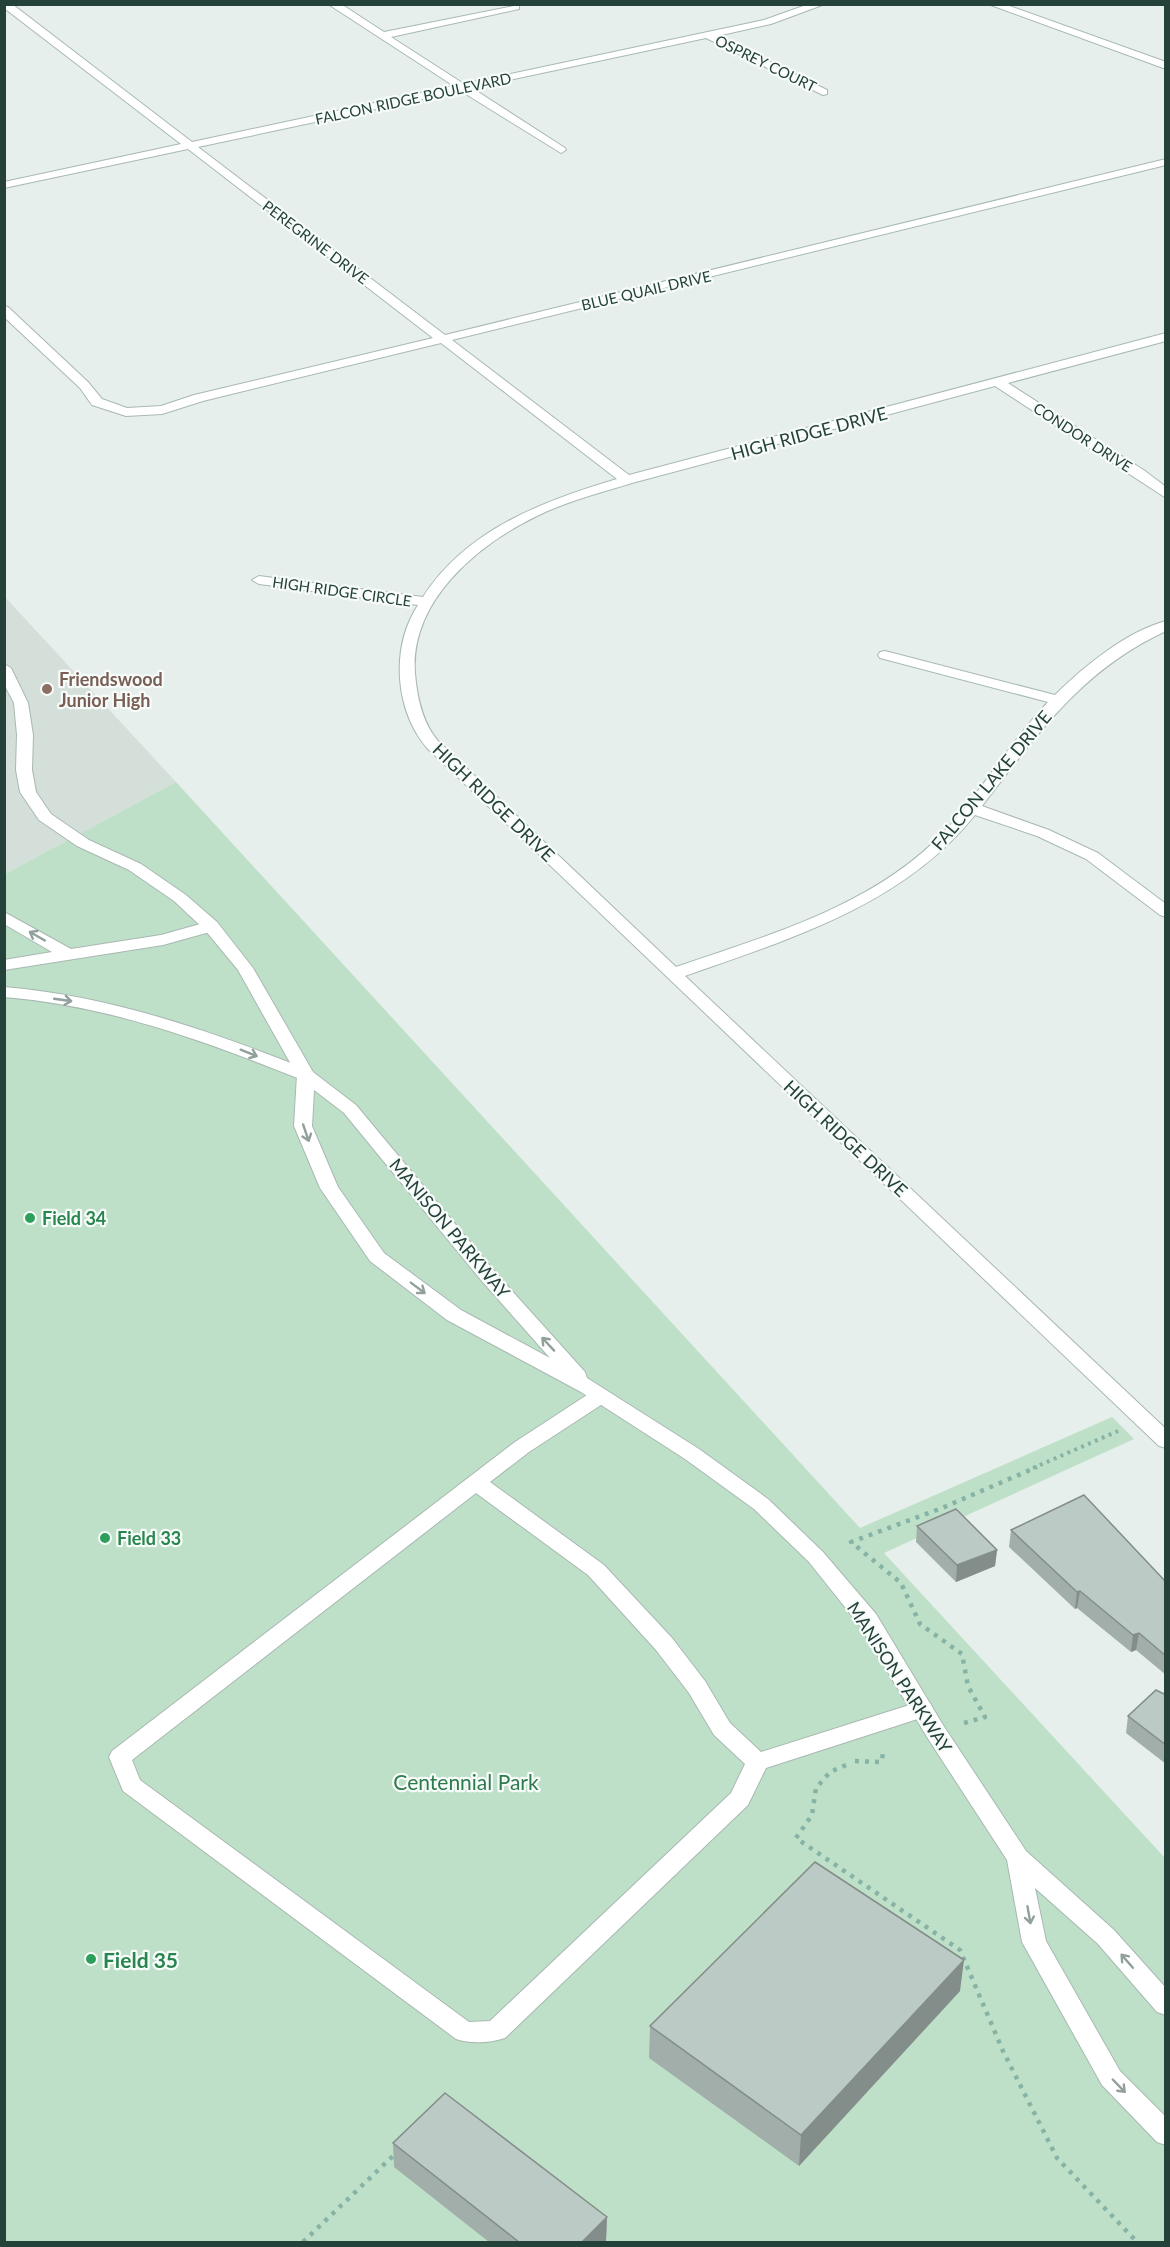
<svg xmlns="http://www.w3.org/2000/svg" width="1170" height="2247" viewBox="0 0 1170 2247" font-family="Lato,sans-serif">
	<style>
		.built { fill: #d4dfda }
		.green { fill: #bfe0c8 }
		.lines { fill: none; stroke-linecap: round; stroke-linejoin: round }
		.service-casing { stroke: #a8b8b2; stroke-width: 2 }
		.minor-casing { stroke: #a8b8b2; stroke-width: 2 }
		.path-far1 { stroke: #86b3a5; stroke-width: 4; stroke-dasharray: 3 4.5; stroke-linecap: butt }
		.path { stroke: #86b3a5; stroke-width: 4.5; stroke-dasharray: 4 6; stroke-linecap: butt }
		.service { fill: #fff; fill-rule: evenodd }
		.minor { fill: #fff; fill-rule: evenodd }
		.wall { fill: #a1aea9 }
		.shaded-wall { fill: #838d89 }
		.building { fill: #bbcac4; stroke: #838d89; stroke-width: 1.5 }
		.oneway { stroke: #92a09c }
		.education-dot { fill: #8d6e63; stroke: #f7fbf9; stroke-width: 2 }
		.leisure-dot { fill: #2e9e5b; stroke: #f7fbf9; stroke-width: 2 }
		.labels { text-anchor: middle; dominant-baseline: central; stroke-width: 4.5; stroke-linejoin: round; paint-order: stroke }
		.far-street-label { font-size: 15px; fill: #24423a; stroke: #f7fbf9 }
		.street-label { font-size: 18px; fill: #24423a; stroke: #f7fbf9 }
		.education-label { font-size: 18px; font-weight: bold; fill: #785e54; stroke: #f7fbf9; text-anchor: start }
		.leisure-label { font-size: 18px; font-weight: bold; fill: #27864d; stroke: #f7fbf9; text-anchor: start }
		.near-park-label { font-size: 21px; fill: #2d7a4b; stroke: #f7fbf9 }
		.near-leisure-label { font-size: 21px; font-weight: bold; fill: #27864d; stroke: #f7fbf9; text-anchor: start }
	</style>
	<rect width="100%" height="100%" fill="#e6efeb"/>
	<path class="built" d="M4,596L176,782L5,874H4Z"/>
	<path class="green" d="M176,782L860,1528L1112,1417L1134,1439L884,1553L1165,1858V2242H5V874Z"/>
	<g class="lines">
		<g class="service-casing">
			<path id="service" d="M4,912L71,949L161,935L211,921L219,926L217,930L163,945L4,970V960L52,952L4,924Z
				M4,987C113,996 212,1032 312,1071L315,1075L312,1079H300C202,1040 110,1006 4,997Z
				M600,1389L607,1391L610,1396L607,1401L529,1452L490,1482L604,1565L672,1638L705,1681L730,1723L761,1752L922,1701L930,1703L933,1709L930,1715L766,1768L748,1805L505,2038C490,2043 471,2044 456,2039L123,1791L109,1757L112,1751L515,1442L593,1391ZM476,1493L588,1575L656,1650L689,1693L714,1735L745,1764L731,1793L490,2021L469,2022L140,1780L132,1760Z"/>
		</g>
		<g class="minor-casing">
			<path id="minor" d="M4,4H12L192,142L454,86L328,4H341L384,32L519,5V9L391,37L464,84L764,20L809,4H825L771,24L717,36L827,90V94L823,95L706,38L472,88L565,148L566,150L561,153L461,91L198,147L445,335L1166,159V165L452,340L629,475L1166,333V341L1008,383L1145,471L1166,487V498L995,386L632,483C600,493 567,501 537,516C477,545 410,601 415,673C417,697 422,722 438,741L676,967C769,935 873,906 943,833C981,793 1009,743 1048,702L880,658L878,655L880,652L885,651L1055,695C1083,667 1127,631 1166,621V631C1081,670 1037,735 982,806L1049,830L1098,853L1166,904V917L1160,915L1086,859L1037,836L975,815C903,905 790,939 685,976L1166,1429V1448L1159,1446L427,748C395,710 390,648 418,605L259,584L252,580L259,576L423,597C467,529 543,501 617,479L441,343L203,401L162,414L126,416L92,405L80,388L4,317V306L8,307L88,382L102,399L127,408L161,406L194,395L433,338L188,149L4,188V182L181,144L4,8Z
				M988,4H1004L1166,62V69Z
				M4,664L11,668L28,703L33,735L32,770L36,792L51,814L89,840L141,864L186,895L217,922L253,968L313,1072L356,1105L495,1272L585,1372L587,1378L699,1449L768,1499L823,1552L876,1614L943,1725L1026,1851L1114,1930L1166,1988V2015L1157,2012L1098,1944L1035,1888L1046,1941L1120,2071L1166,2117V2145L1157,2142L1102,2085L1022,1942L1007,1860L927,1737L860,1626L809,1562L754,1509L685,1459L581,1392L447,1320L370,1261L320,1188L294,1126L297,1075L238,970L205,930L174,901L129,870L77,846L39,820L20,792L16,770L17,735L14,703L4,684ZM314,1090L344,1113L481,1280L550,1358L461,1310L384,1253L338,1187L312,1126Z"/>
		</g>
		<path class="path-far1" d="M1033,1468L1118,1431"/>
		<path class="path" d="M964,1723L985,1717L968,1686L962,1654L920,1624L901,1583L851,1542L942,1508L1037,1467
			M855,1761L881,1762L884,1750
			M846,1765L830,1772L816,1788L812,1815L796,1838L960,1950L1003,2051L1057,2158L1137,2242
			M303,2242L396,2153"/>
		<use href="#service" class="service"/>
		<use href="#minor" class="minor"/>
	</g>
	<path class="wall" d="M917,1526L997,1550L995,1566L956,1582L916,1542Z
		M1011,1530L1166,1582V1675L1136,1650L1131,1652L1077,1608L1075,1609L1009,1547Z
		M1166,1695V1764L1126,1733L1128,1716Z
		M960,1991L799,2166L649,2058L650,2026Z
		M393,2143L607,2217L606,2241L605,2242H489L394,2167Z"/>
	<path class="shaded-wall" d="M997,1550L995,1566L956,1582L957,1565Z
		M1080,1591L1077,1608L1075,1609L1077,1592Z
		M1139,1633L1136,1650L1131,1652L1133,1635Z
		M964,1960L960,1991L799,2166L801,2135Z
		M607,2217L606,2241L605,2242H582Z"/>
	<path class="building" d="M1084,1495L1166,1582V1656L1139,1633L1133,1635L1080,1591L1077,1592L1011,1530Z
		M956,1509L997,1550L957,1565L917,1526Z
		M1156,1690L1166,1695V1745L1128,1716Z
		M815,1862L964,1960L801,2135L650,2026Z
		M445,2093L607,2217L582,2242H519L393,2143Z"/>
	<defs><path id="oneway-shaft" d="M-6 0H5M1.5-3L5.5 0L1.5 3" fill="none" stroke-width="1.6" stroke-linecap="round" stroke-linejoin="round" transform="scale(1.5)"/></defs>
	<g class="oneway">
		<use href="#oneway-shaft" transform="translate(37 936) rotate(-150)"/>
		<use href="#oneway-shaft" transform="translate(63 1000) rotate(8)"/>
		<use href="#oneway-shaft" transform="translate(249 1053) rotate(22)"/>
		<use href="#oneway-shaft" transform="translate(306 1133) rotate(71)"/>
		<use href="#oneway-shaft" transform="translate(418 1288) rotate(37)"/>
		<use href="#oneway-shaft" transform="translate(548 1344) rotate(-133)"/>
		<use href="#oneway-shaft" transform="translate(1029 1915) rotate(80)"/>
		<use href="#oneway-shaft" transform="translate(1127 1961) rotate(-131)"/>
		<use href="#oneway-shaft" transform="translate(1119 2086) rotate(46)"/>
	</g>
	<circle class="education-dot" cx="47" cy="689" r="6"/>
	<g class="leisure-dot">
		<circle cx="30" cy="1218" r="6"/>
		<circle cx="105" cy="1538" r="6"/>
		<circle cx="91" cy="1959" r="6"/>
	</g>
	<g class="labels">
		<g class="far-street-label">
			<text transform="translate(766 63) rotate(26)">OSPREY COURT</text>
			<text transform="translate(413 98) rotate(-12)">FALCON RIDGE BOULEVARD</text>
			<text transform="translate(316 242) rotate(37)">PEREGRINE DRIVE</text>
			<text transform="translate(646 290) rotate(-13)">BLUE QUAIL DRIVE</text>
			<text transform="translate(1083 437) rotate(33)">CONDOR DRIVE</text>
			<text transform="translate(342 591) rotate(8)">HIGH RIDGE CIRCLE</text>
		</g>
		<g class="street-label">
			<text transform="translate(809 433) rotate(-15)">HIGH RIDGE DRIVE</text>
			<text transform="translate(991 780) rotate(-50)">FALCON LAKE DRIVE</text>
			<text transform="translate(494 802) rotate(44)">HIGH RIDGE DRIVE</text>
			<text transform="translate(846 1138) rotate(43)">HIGH RIDGE DRIVE</text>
			<text transform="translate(450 1228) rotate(50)">MANISON PARKWAY</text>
			<text transform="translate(900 1677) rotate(57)">MANISON PARKWAY</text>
		</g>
		<g class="education-label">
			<text x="59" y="679">Friendswood<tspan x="59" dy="21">Junior High</tspan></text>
		</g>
		<g class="leisure-label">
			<text x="42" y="1218">Field 34</text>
			<text x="117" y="1538">Field 33</text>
		</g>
		<g class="near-park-label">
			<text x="466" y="1781">Centennial Park</text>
		</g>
		<g class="near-leisure-label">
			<text x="103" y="1959">Field 35</text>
		</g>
	</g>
	<rect width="1170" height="2247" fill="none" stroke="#24423a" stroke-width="12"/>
</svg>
